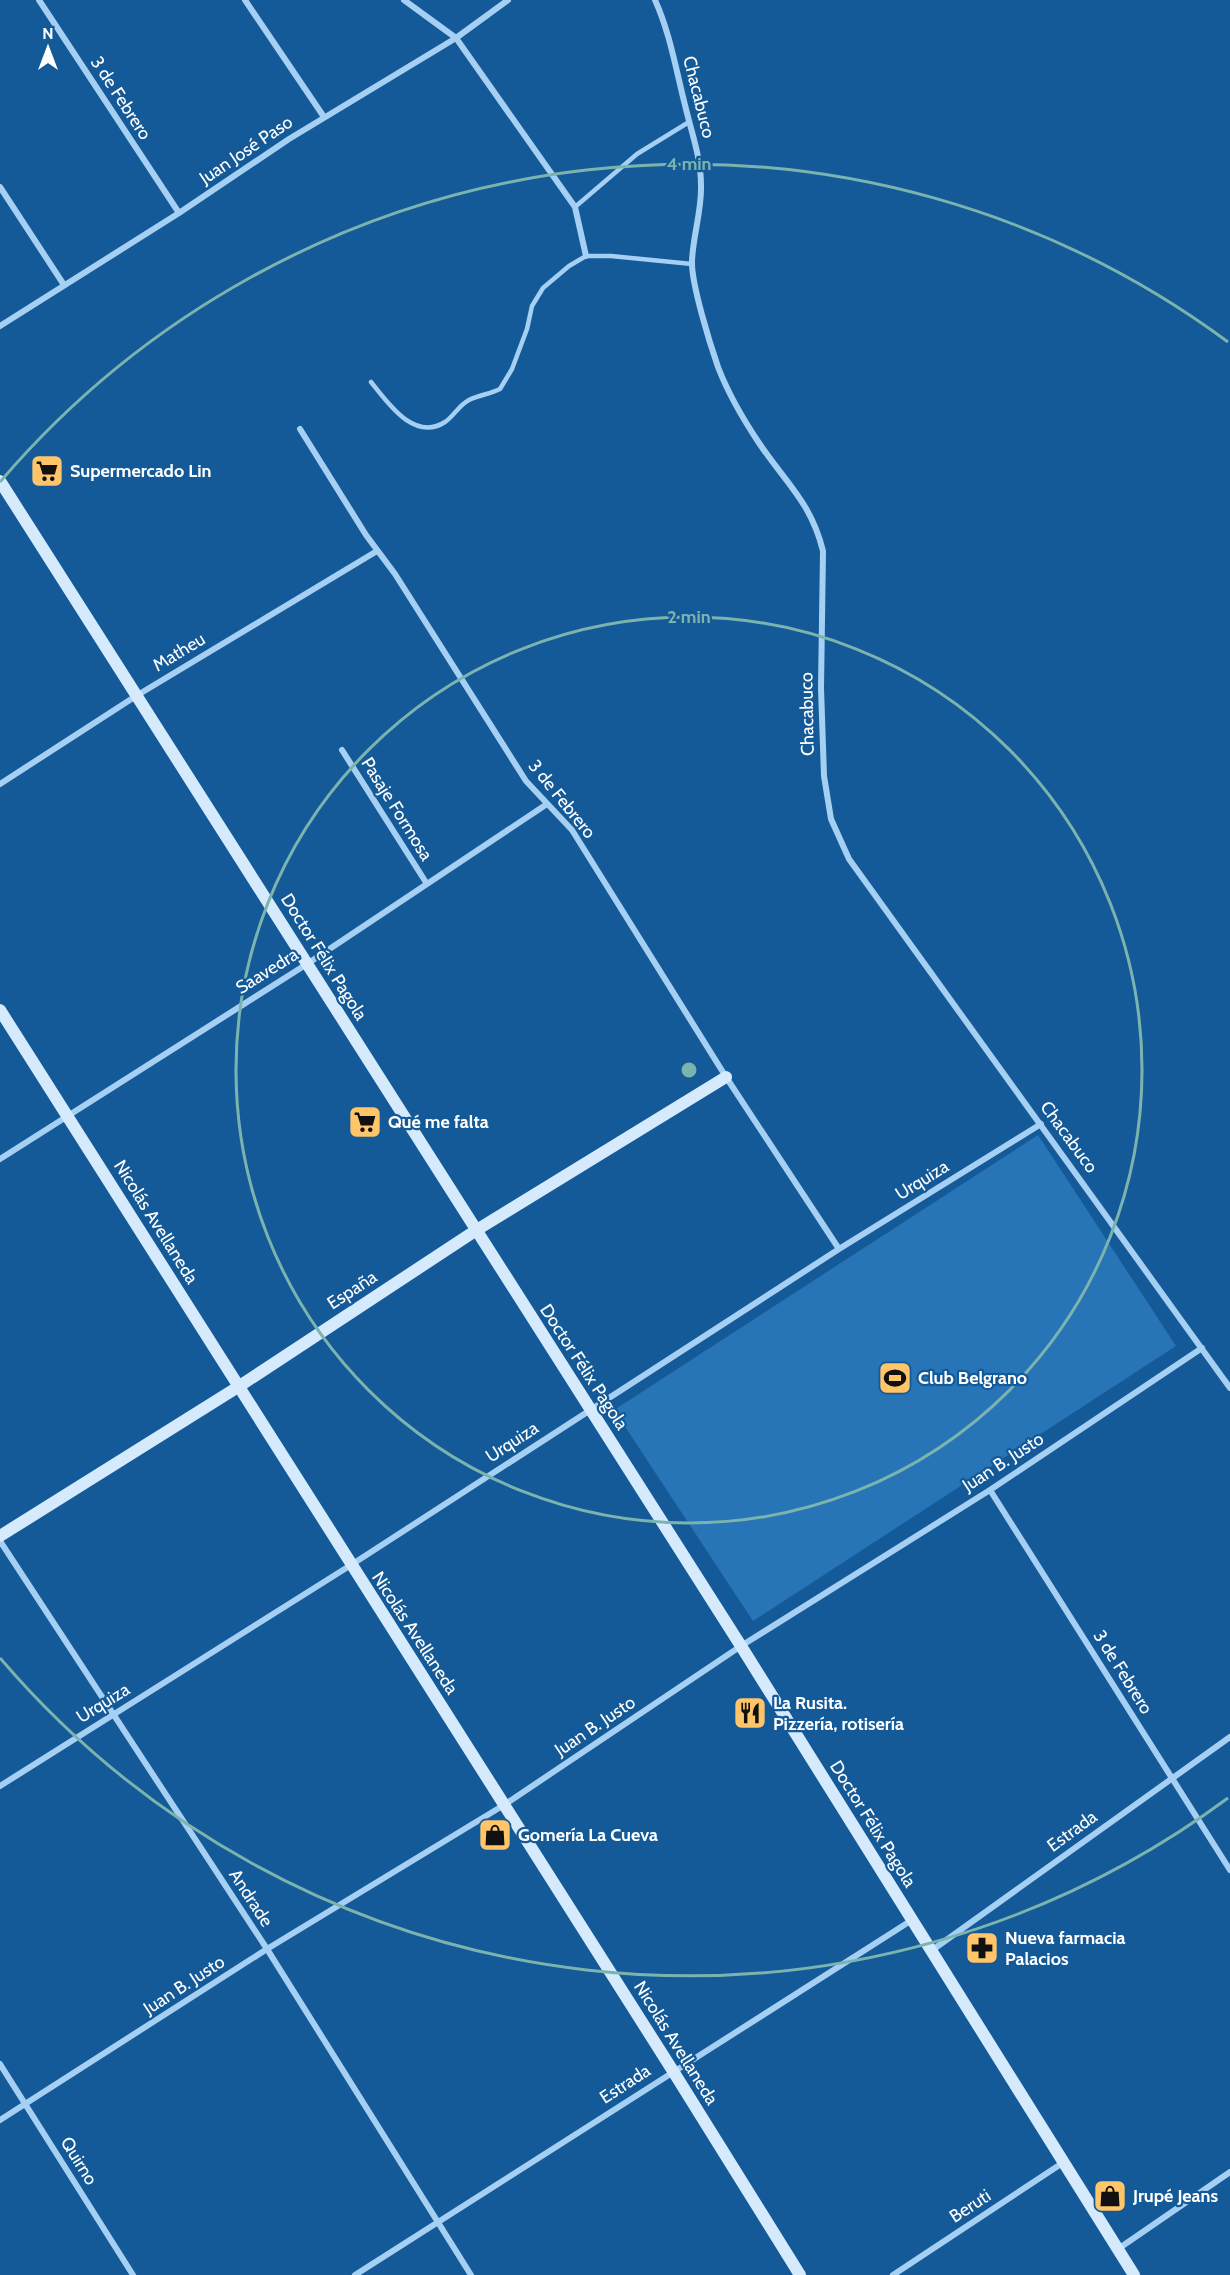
<svg xmlns="http://www.w3.org/2000/svg" width="1230" height="2275" viewBox="0 0 1230 2275" font-family="Cabin,sans-serif">
	<style>
		.pitch { fill: #2774b6 }
		.lines { fill: none; stroke-linecap: round; stroke-linejoin: round }
		.lane { stroke: #a6d0f3; stroke-width: 4.5 }
		.street { stroke: #a6d0f3; stroke-width: 6 }
		.secondary { stroke: #d5eafc; stroke-width: 12 }
		.ring { fill: none; stroke: #7bb4af; stroke-width: 3 }
		.labels { text-anchor: middle; dominant-baseline: central; stroke-width: 4.5; stroke-linejoin: round; paint-order: stroke }
		.street-label { font-size: 18px; fill: #fff; stroke: #145a98 }
		.poi-label { font-size: 18px; font-weight: bold; fill: #fff; stroke: #145a98; text-anchor: start }
		.centre { fill: #7bb4af; stroke: #145a98; stroke-width: 3 }
		.ring-label { font-size: 18px; text-anchor: middle; font-weight: bold; fill: #7bb4af; stroke: #145a98; stroke-width: 4.5; stroke-linejoin: round; paint-order: stroke }
	</style>
	<rect width="100%" height="100%" fill="#145a98"/>
	<path class="pitch" d="M1038,1135L1176,1346L753,1621L614,1410Z"/>
	<g class="lines">
		<path class="lane" d="M575,207L637,154L689,122
			M371,382C388,403 414,442 445,422C454,416 459,405 469,400C479,395 490,394 500,389L512,369L527,329L532,306L543,288L569,266L586,256H611L692,264"/>
		<path class="street" d="M39,0L179,213
			M245,0L324,117
			M404,0L456,38L575,207L586,256
			M655,0C670,33 676,70 685,105C691,131 701,157 701,185C702,210 693,235 692,261C691,283 710,344 718,367C728,393 743,419 759,443C785,482 811,502 823,551L821,688L824,776L831,819L849,859L1230,1388
			M0,187L64,285
			M0,326L179,213L289,139L456,38L508,0
			M300,429L366,535L395,574L526,781L572,830L726,1077L839,1249
			M342,750L427,884
			M0,784L136,696L377,551
			M0,1159L307,964L547,804
			M990,1490L1230,1870
			M0,1541L267,1949L471,2275
			M0,1786L351,1565L839,1249L1041,1124
			M931,1951L1230,1737
			M0,2064L133,2275
			M0,2120L267,1949L504,1805L741,1646L990,1490L1202,1348
			M1118,2249L1230,2172
			M355,2275L912,1920
			M893,2275L1064,2162"/>
		<path class="secondary" d="M0,481L741,1646L1134,2275
			M0,1010L673,2071L800,2275
			M0,1536L238,1387L475,1231L726,1077"/>
	</g>
	<g class="ring">
		<circle cx="689" cy="1070" r="453"/>
		<path d="M1228 1798A906 906 0 0 1 0 1658M0 482A906 906 0 0 1 1228 342"/>
	</g>
	<defs>
		<g id="supermarket-square" transform="scale(1.725)"><rect x="-9" y="-9" width="18" height="18" rx="4" fill="#ffc568" stroke="#145a98"/><path d="M-6-5.5h2.5l.6 2H6L4.5 2H-2.5L-4.4-4H-6ZM-1.5 3.2a1.3 1.3 0 1 0 .1 0ZM3 3.2a1.3 1.3 0 1 0 .1 0Z" fill="#111"/></g>
		<g id="stadium-square" transform="scale(1.725)"><rect x="-9" y="-9" width="18" height="18" rx="4" fill="#ffc568" stroke="#145a98"/><path d="M0-5a6.5 5 0 1 0 0 10a6.5 5 0 1 0 0-10ZM-3.5-1.8h7v3.6h-7Z" fill="#111"/></g>
		<g id="restaurant-square" transform="scale(1.725)"><rect x="-9" y="-9" width="18" height="18" rx="4" fill="#ffc568" stroke="#145a98"/><path d="M-5-6h1v4h1v-4h1v4h1v-4h1v5L-1.5 .5V6h-2V.5L-5-1ZM5-6V6H3V1.5H1.5Q1.5-4 5-6Z" fill="#111"/></g>
		<g id="shop-square" transform="scale(1.725)"><rect x="-9" y="-9" width="18" height="18" rx="4" fill="#ffc568" stroke="#145a98"/><path d="M-5-2.5h2.3a2.7 3.5 0 0 1 5.4 0H5L5.5 6h-11ZM-1.5-2.5h3a1.5 2.3 0 0 0-3 0Z" fill="#111"/></g>
		<g id="pharmacy-square" transform="scale(1.725)"><rect x="-9" y="-9" width="18" height="18" rx="4" fill="#ffc568" stroke="#145a98"/><path d="M-2-6h4v4h4v4h-4v4h-4v-4h-4v-4h4Z" fill="#111"/></g>
	</defs>
	<g fill-rule="evenodd">
		<use href="#supermarket-square" x="47" y="471"/>
		<use href="#supermarket-square" x="365" y="1122"/>
		<use href="#stadium-square" x="895" y="1378"/>
		<use href="#restaurant-square" x="750" y="1713"/>
		<use href="#shop-square" x="495" y="1835"/>
		<use href="#pharmacy-square" x="982" y="1948"/>
		<use href="#shop-square" x="1110" y="2196"/>
	</g>
	<g class="labels">
		<g class="street-label">
			<text transform="translate(699 97) rotate(76)">Chacabuco</text>
			<text transform="translate(121 98) rotate(57)">3 de Febrero</text>
			<text transform="translate(246 150) rotate(-34)">Juan José Paso</text>
			<text transform="translate(179 652) rotate(-31)">Matheu</text>
			<text transform="translate(807 714) rotate(-91)">Chacabuco</text>
			<text transform="translate(562 799) rotate(51)">3 de Febrero</text>
			<text transform="translate(397 809) rotate(58)">Pasaje Formosa</text>
			<text transform="translate(324 957) rotate(58)">Doctor Félix Pagola</text>
			<text transform="translate(267 971) rotate(-32)">Saavedra</text>
			<text transform="translate(1069 1137) rotate(54)">Chacabuco</text>
			<text transform="translate(922 1180) rotate(-32)">Urquiza</text>
			<text transform="translate(156 1222) rotate(58)">Nicolás Avellaneda</text>
			<text transform="translate(352 1290) rotate(-33)">España</text>
			<text transform="translate(584 1367) rotate(57)">Doctor Félix Pagola</text>
			<text transform="translate(512 1442) rotate(-33)">Urquiza</text>
			<text transform="translate(1003 1462) rotate(-33)">Juan B. Justo</text>
			<text transform="translate(415 1633) rotate(57)">Nicolás Avellaneda</text>
			<text transform="translate(1123 1672) rotate(58)">3 de Febrero</text>
			<text transform="translate(103 1703) rotate(-32)">Urquiza</text>
			<text transform="translate(595 1726) rotate(-34)">Juan B. Justo</text>
			<text transform="translate(873 1824) rotate(58)">Doctor Félix Pagola</text>
			<text transform="translate(1072 1831) rotate(-36)">Estrada</text>
			<text transform="translate(251 1898) rotate(57)">Andrade</text>
			<text transform="translate(184 1985) rotate(-33)">Juan B. Justo</text>
			<text transform="translate(676 2043) rotate(58)">Nicolás Avellaneda</text>
			<text transform="translate(625 2084) rotate(-33)">Estrada</text>
			<text transform="translate(79 2161) rotate(58)">Quirno</text>
			<text transform="translate(970 2206) rotate(-33)">Beruti</text>
		</g>
		<g class="poi-label">
			<text x="70" y="471">Supermercado Lin</text>
			<text x="388" y="1122">Qué me falta</text>
			<text x="918" y="1378">Club Belgrano</text>
			<text x="773" y="1703">La Rusita.<tspan x="773" dy="21">Pizzería, rotisería</tspan></text>
			<text x="518" y="1835">Gomería La Cueva</text>
			<text x="1005" y="1938">Nueva farmacia<tspan x="1005" dy="21">Palacios</tspan></text>
			<text x="1133" y="2196">Jrupé Jeans</text>
		</g>
	</g>
	<circle cx="689" cy="1070" r="9" class="centre"/>
	<g class="ring-label">
		<text x="689" y="170">4 min</text>
		<text x="689" y="623">2 min</text>
	</g>
	<g transform="translate(48 48)" stroke="#145a98" stroke-width="4.5" paint-order="stroke">
	<path d="M0-4.5L10 22L0 15L-10 22Z" fill="#ffffff"/>
	<text y="-9" font-size="16" font-weight="bold" text-anchor="middle" fill="#ffffff">N</text>
	</g>
</svg>
